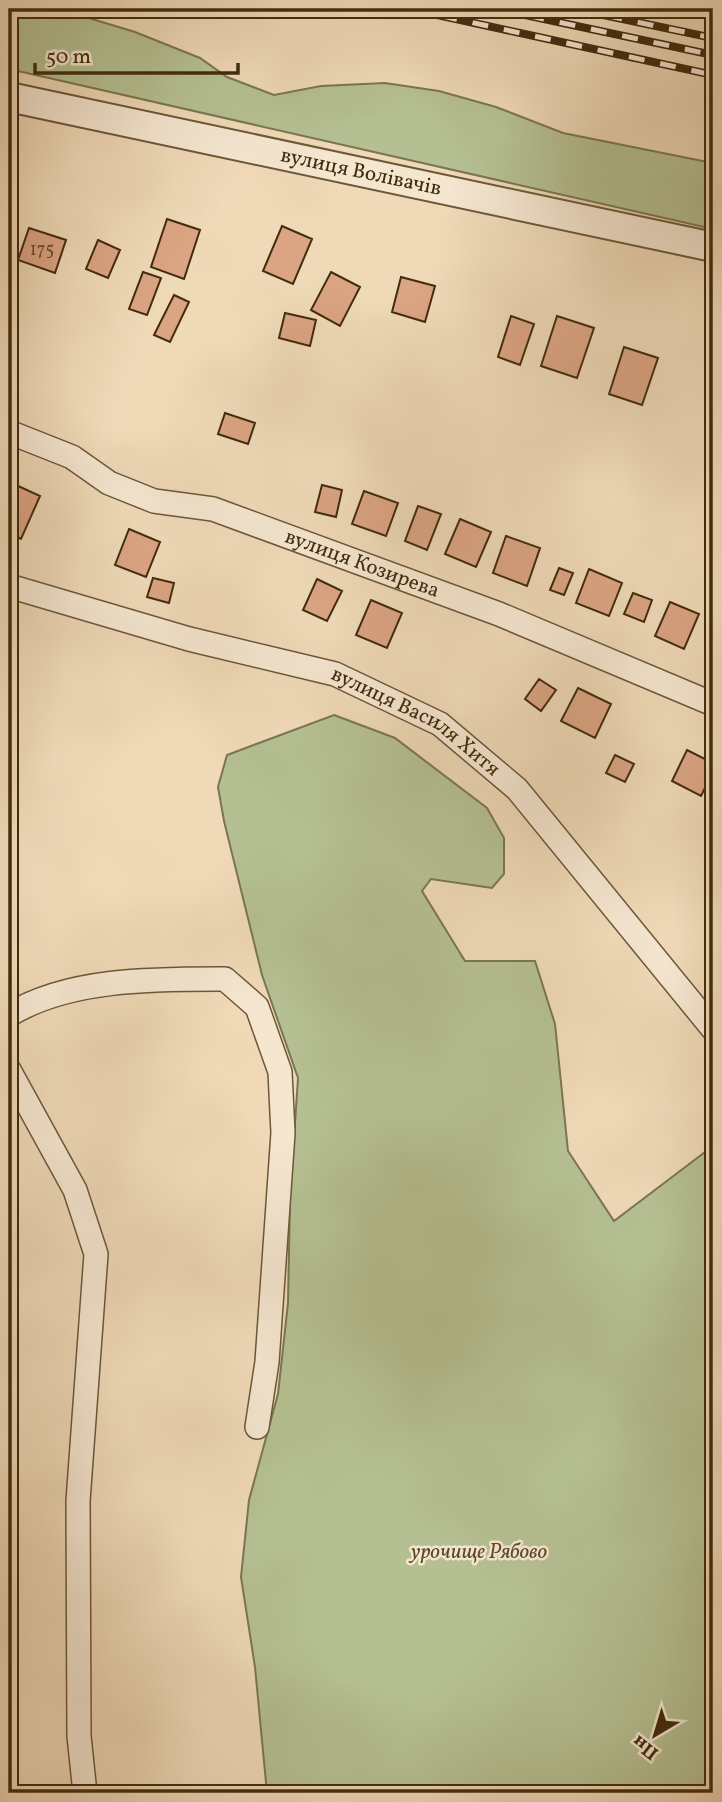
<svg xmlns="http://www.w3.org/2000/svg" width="722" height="1802" viewBox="0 0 722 1802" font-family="Vollkorn,serif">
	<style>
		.green { fill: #b5c092; stroke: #7b7650; stroke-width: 2 }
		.building { fill: #dba483; stroke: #412c0e; stroke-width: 2 }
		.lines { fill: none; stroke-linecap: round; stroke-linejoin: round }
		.minor-casing { stroke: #6c5738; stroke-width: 26 }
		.tertiary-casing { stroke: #6c5738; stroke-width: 32 }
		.minor { stroke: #f5e6d0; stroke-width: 23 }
		.tertiary { stroke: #f5e6d0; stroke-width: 28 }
		.rail-casing { stroke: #412c0e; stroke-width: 8 }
		.rail { stroke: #f5e6d0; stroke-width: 5; stroke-dasharray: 16; stroke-linecap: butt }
		.labels { text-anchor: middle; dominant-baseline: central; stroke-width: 5; stroke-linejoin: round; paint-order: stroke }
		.number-label { font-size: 18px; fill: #684a2b }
		.street-label { font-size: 21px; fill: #412c0e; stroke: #f5e6d0 }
		.park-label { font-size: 21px; font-style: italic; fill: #584a28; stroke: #f5e6d0 }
	</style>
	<rect width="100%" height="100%" fill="#efd9b7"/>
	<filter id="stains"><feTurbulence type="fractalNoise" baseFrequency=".00286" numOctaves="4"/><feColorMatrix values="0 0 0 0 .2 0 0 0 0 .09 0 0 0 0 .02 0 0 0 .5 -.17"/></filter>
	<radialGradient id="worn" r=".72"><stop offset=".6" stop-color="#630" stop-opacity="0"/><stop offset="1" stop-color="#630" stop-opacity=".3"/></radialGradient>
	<path class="green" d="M9,9H59L135,32L200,58L227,77L274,95L321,86L385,83L439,91L496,107L563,133L713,163V229L9,69Z
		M334,715L395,738L487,808L504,838V874L492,888L431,879L422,891L465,961H535L555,1024L568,1151L614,1221L713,1146V1793H267L255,1667L241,1577L249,1500L278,1394L288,1303L290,1199L298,1078L262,975L224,821L218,787L227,755Z"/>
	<path class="building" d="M167,219L200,230L184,279L151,267Z
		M282,226L312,239L293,284L263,271Z
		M29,228L66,240L55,273L18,260Z
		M98,240L120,250L108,278L86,269Z
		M143,272L161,278L147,315L129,309Z
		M331,272L360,287L340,326L311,310Z
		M401,277L435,286L425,322L392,312Z
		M174,295L189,302L170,342L154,335Z
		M285,313L316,320L310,346L279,338Z
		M511,316L534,324L520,365L498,357Z
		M557,316L594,328L577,378L541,366Z
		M624,347L658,358L642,405L609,394Z
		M225,413L255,423L248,444L218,434Z
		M16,485L40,496L21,539L9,533V500Z
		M322,485L342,490L336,517L315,512Z
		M364,491L398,503L386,536L352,524Z
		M418,506L441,514L427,550L405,541Z
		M460,519L491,532L476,567L445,554Z
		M129,529L160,542L146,577L115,565Z
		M506,536L540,548L527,586L493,573Z
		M559,568L573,573L564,595L550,590Z
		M589,569L622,583L609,616L576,603Z
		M153,578L174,583L169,603L147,597Z
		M317,579L342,591L327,621L303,610Z
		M633,593L652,600L644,622L624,614Z
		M371,600L402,613L387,648L356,635Z
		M670,602L699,614L684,649L655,636Z
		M539,679L556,690L541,711L525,699Z
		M578,688L611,704L595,738L561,721Z
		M687,750L713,763V772L701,796L672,781Z
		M615,755L634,764L625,782L606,773Z"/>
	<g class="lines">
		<g class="minor-casing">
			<g id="minor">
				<path id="s1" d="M9,432L72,457L109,483L154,501L213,509L499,614L713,704"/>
				<path id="s2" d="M9,586L189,639L335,674L440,724L517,789L713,1029"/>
				<path d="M9,1015C69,978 156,979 225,979L257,1007L280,1072L283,1133L267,1362L257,1427"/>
				<path d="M9,1070L75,1190L96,1254L78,1501L79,1736L85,1793"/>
			</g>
		</g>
		<g class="tertiary-casing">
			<g id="tertiary">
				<path id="s3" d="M9,97L713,247"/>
			</g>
		</g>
		<use href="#minor" class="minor"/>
		<use href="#tertiary" class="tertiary"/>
		<g class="rail-casing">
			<path id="rail" d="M410,9L713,75
				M497,9L713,55
				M575,9L713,38"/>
		</g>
		<use href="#rail" class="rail"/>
	</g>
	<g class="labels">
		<g class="number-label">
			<text x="42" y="250">175</text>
		</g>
		<g class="street-label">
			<text stroke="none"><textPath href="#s3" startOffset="360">вулиця Волівачів</textPath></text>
			<text stroke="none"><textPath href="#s1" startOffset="380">вулиця Козирева</textPath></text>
			<text stroke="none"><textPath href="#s2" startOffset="432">вулиця Василя Хитя</textPath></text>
		</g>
		<g class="park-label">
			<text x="479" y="1552">урочище Рябово</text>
		</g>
	</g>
	<rect width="722" height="1802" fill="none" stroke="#efd9b7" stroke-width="35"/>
	<rect x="10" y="10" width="701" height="1781" fill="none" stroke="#412c0e" stroke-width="3.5"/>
	<rect x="18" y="18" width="687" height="1767" fill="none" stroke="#412c0e" stroke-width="2"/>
	<g transform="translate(655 1735) rotate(218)" stroke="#f5e6d0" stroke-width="5" paint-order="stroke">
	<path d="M0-5L12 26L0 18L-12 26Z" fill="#412c0e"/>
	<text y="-10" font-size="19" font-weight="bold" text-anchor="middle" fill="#412c0e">Пн</text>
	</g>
	<path d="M35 63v10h203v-10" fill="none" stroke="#412c0e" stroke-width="3.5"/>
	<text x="46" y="63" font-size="21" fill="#412c0e" stroke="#f5e6d0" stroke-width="5" paint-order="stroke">50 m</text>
	<rect width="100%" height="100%" filter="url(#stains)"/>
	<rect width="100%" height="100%" fill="url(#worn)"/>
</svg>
